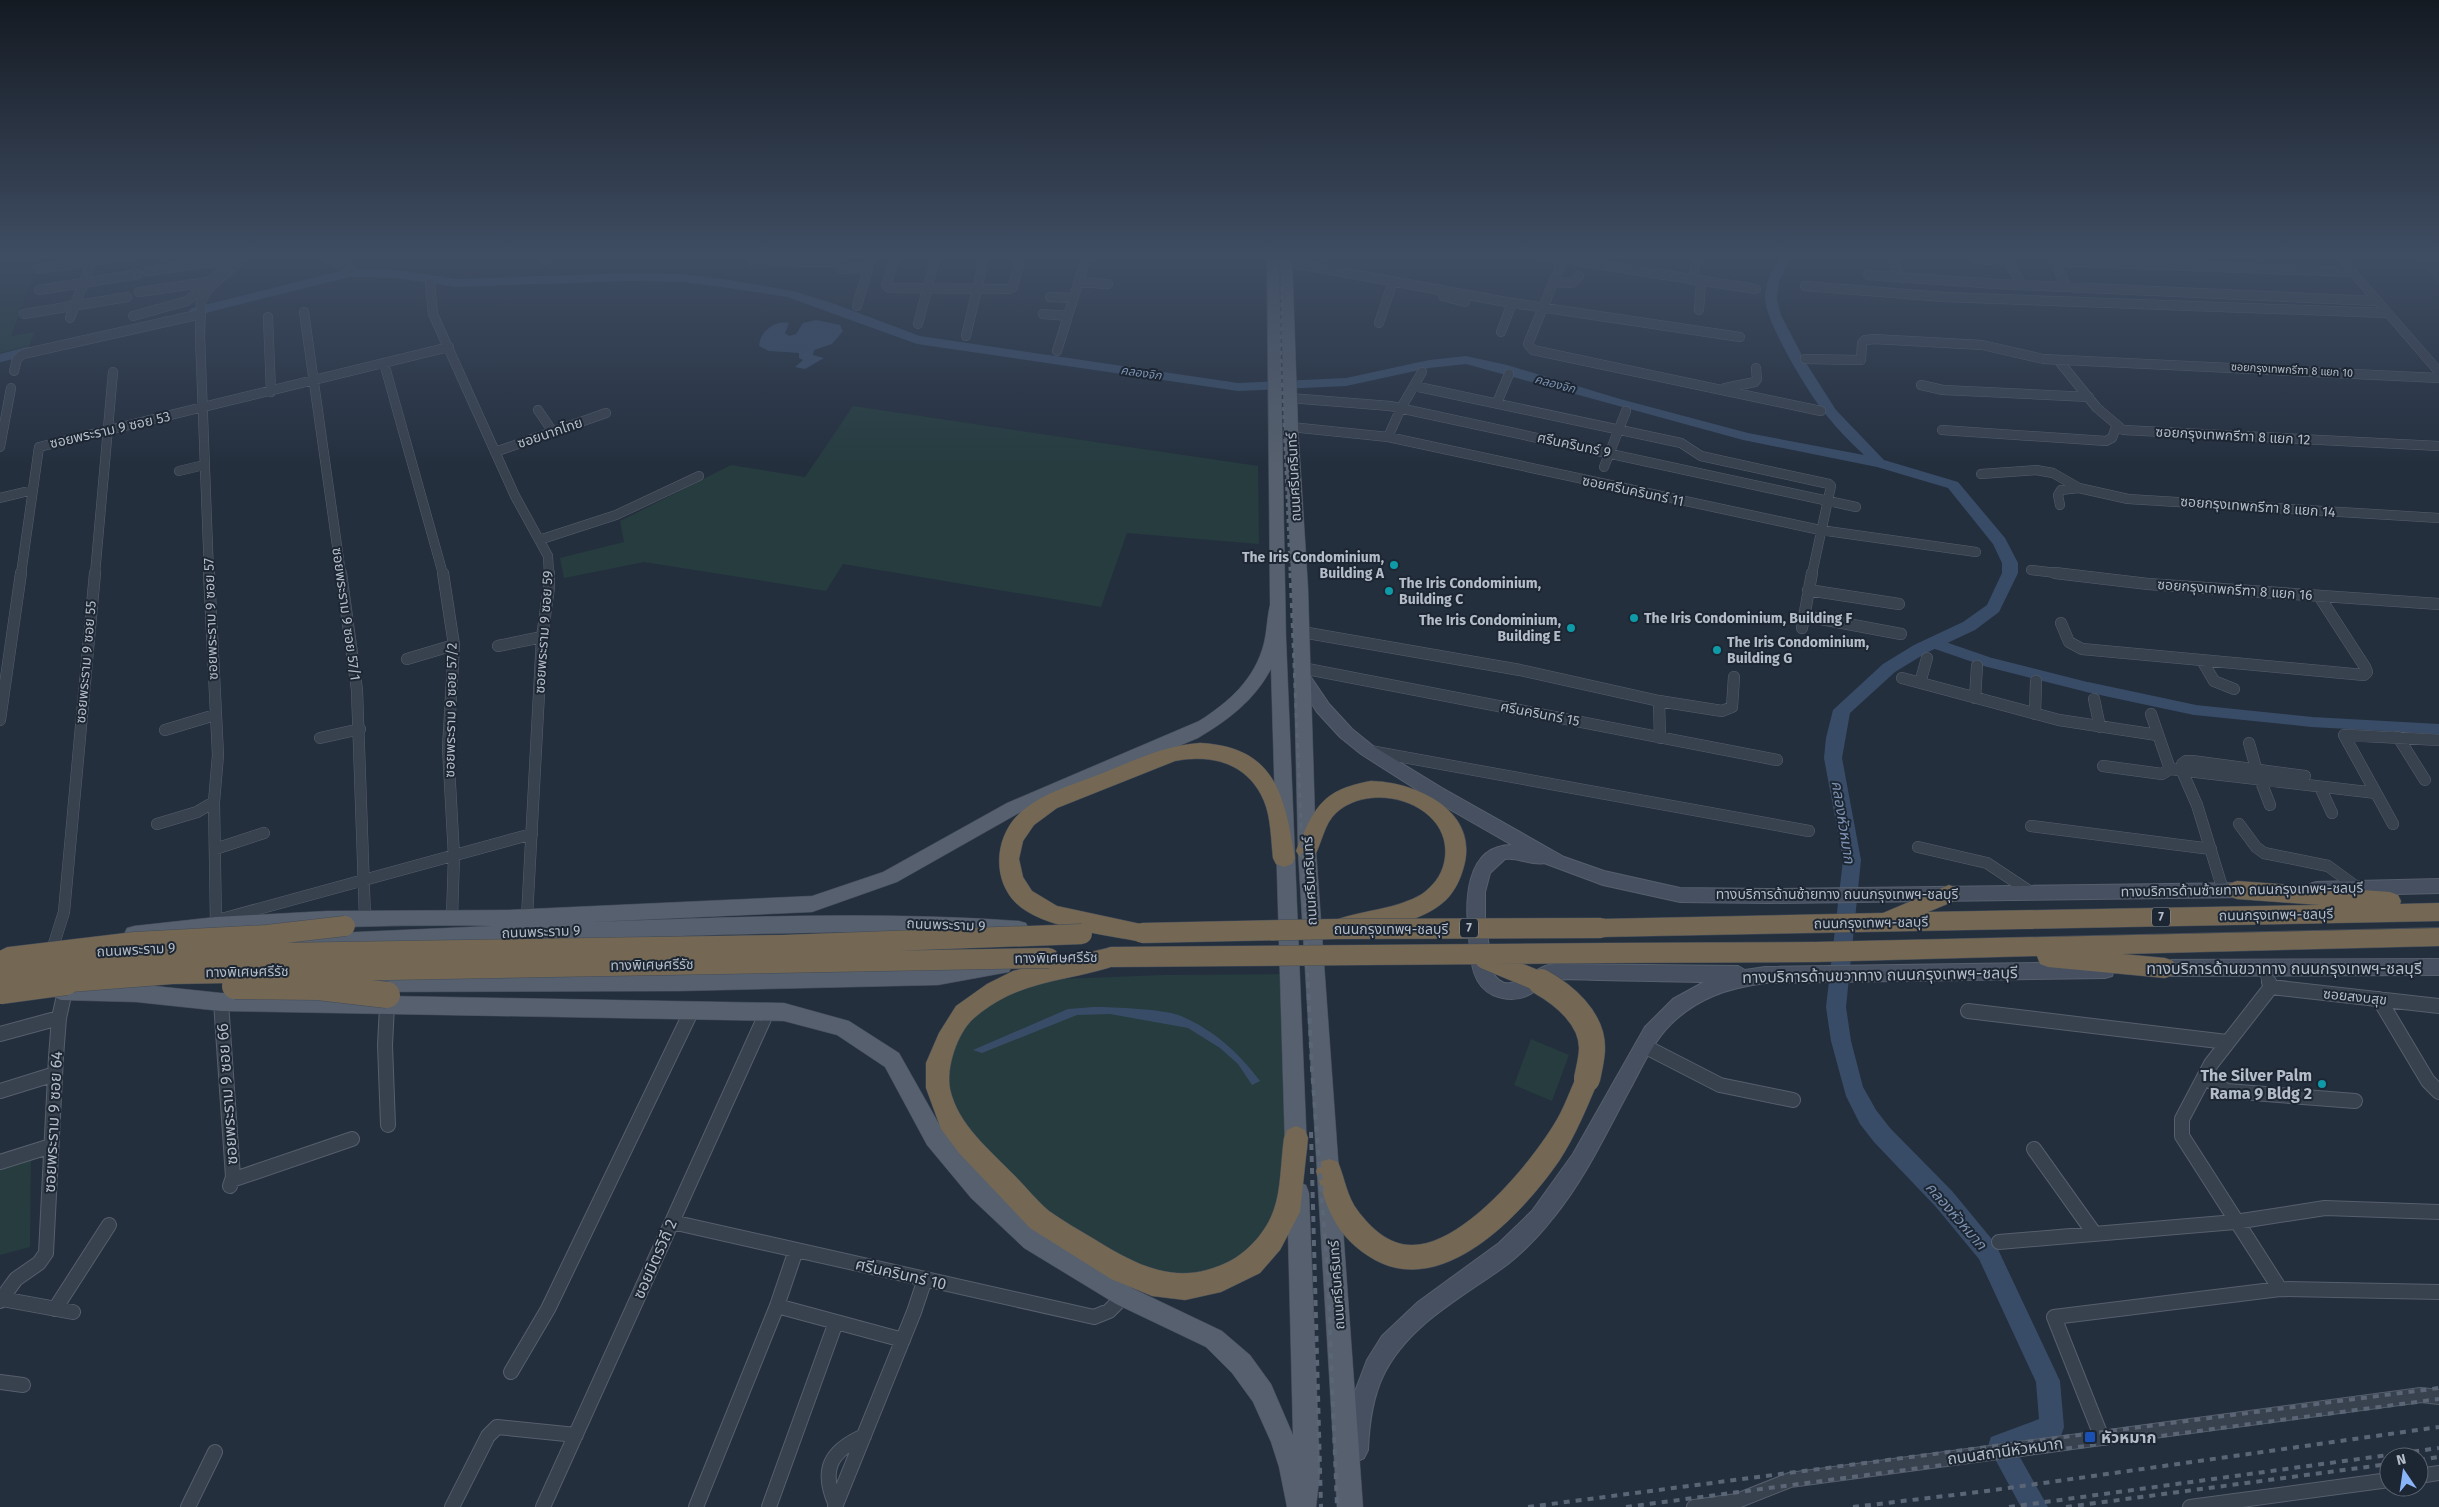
<svg xmlns="http://www.w3.org/2000/svg" width="2439" height="1507" viewBox="0 0 2439 1507" font-family="'Fira Sans','Noto Sans Thai',sans-serif">
	<style>
		.green { fill: #263c3f }
		.water { fill: #394c67 }
		.lines { fill: none; stroke-linecap: round; stroke-linejoin: round }
		.canal-far1 { stroke: #394c67; stroke-width: 8 }
		.canal { stroke: #394c67; stroke-width: 10 }
		.river { fill: #394c67; fill-rule: evenodd }
		.minor-far2-casing { stroke: #565f6c; stroke-width: 10 }
		.minor-far1-casing { stroke: #565f6c; stroke-width: 12 }
		.minor-casing { stroke: #565f6c; stroke-width: 16 }
		.tertiary-casing { stroke: #565f6c; stroke-width: 1 }
		.secondary-casing { stroke: #565f6c; stroke-width: 2 }
		.primary-casing { stroke: #414a57; stroke-width: 1 }
		.motorway-casing { stroke: #434c59; stroke-width: 1 }
		.minor-far2 { stroke: #38414e; stroke-width: 9 }
		.minor-far1 { stroke: #38414e; stroke-width: 11 }
		.minor { stroke: #38414e; stroke-width: 14 }
		.tertiary { fill: #38414e; fill-rule: evenodd }
		.secondary { fill: #465061; fill-rule: evenodd }
		.primary { fill: #56606e; fill-rule: evenodd }
		.motorway { fill: #746855; fill-rule: evenodd }
		.rail-far2 { stroke: #5a6575; stroke-width: 2.5; stroke-dasharray: 4 4; stroke-linecap: butt }
		.rail-far1 { stroke: #5a6575; stroke-width: 3; stroke-dasharray: 5 5; stroke-linecap: butt }
		.rail { stroke: #5a6575; stroke-width: 4; stroke-dasharray: 6 6; stroke-linecap: butt }
		.motorway-bridge-far1-casing { stroke: #434c59; stroke-width: 21; stroke-linecap: butt }
		.motorway-bridge-casing { stroke: #434c59; stroke-width: 27; stroke-linecap: butt }
		.motorway-bridge-far1 { stroke: #746855; stroke-width: 20 }
		.motorway-bridge { stroke: #746855; stroke-width: 26 }
		.culture-dot { fill: #0f9aa8; stroke: #1d2633; stroke-width: 2 }
		.transit-dot { fill: #1a4fb4; stroke: #1d2633; stroke-width: 2 }
		.labels { text-anchor: middle; dominant-baseline: central; stroke-width: 4; stroke-linejoin: round; paint-order: stroke }
		.far-street-label { font-size: 11px; fill: #b4bcc9; stroke: #1d2633 }
		.far-water-label { font-size: 12px; font-style: italic; fill: #7c92b1; stroke: #1d2633 }
		.shield { fill: #1d2633; stroke: #878f9c; stroke-width: 1 }
		.shield-label { font-size: 12px; font-weight: bold; fill: #b4bcc9 }
		.street-label { font-size: 14px; fill: #b4bcc9; stroke: #1d2633 }
		.poi-label { font-size: 14px; font-weight: bold; fill: #b4bcc9; stroke: #1d2633; text-anchor: start }
		.water-label { font-size: 15px; font-style: italic; fill: #7c92b1; stroke: #1d2633 }
		.near-street-label { font-size: 16px; fill: #b4bcc9; stroke: #1d2633 }
		.near-poi-label { font-size: 16px; font-weight: bold; fill: #b4bcc9; stroke: #1d2633; text-anchor: end }
	</style>
	<rect width="100%" height="100%" fill="#242f3e"/>
	<path class="green" d="M0,255H41L11,336L35,332L29,346L0,353Z
		M2412,255H2439V284Z
		M853,406L1258,466L1259,544L1127,533L1101,607L843,564L826,591L644,562L564,578L560,558L624,542L620,521L731,465L805,477Z
		M1290,974L1287,1212L1221,1279L1120,1270L968,1145L938,1063L947,1040L995,991L1061,979L1163,975Z
		M1531,1039L1569,1055L1552,1101L1514,1085Z
		M31,1158L30,1247L0,1255V1167Z"/>
	<path class="water" d="M816,320L840,325L843,331L832,344L814,350L813,355L824,358L805,369L795,367L803,360L799,358V353L769,351L759,346C760,331 775,320 789,323L785,333L789,336L796,334L803,323Z
		M1094,1007C1114,1007 1164,1009 1181,1016C1214,1030 1239,1053 1260,1081L1252,1085L1238,1064L1220,1048L1188,1028L1110,1014L1077,1015L982,1053L973,1050L1068,1009Z"/>
	<g class="lines">
		<path class="canal-far1" d="M193,312L349,273
			M0,358L28,351"/>
		<path class="canal" d="M1933,643L1988,662L2087,687L2195,710L2312,722L2439,729"/>
		<path class="river" d="M1781,255H1793L1779,281L1777,299L1781,315L1806,363L1836,410L1884,460L1958,482L2005,538L2018,563V573L1999,612L1975,630L1926,653L1895,672L1850,713L1842,758L1861,860L1846,1007L1851,1041L1863,1087L1876,1110L1890,1128L1952,1191L1995,1243L2060,1381L2064,1427L2061,1436L2017,1452L2048,1507H2021L1988,1446L1991,1437L2039,1419L2036,1382L1979,1259L1936,1207L1874,1142L1860,1124L1846,1096L1831,1041L1826,1007L1843,860L1824,758L1826,738L1833,710L1883,664L1914,645L1963,622L1987,605L2002,573V563L1993,544L1948,488L1877,467L1743,440L1466,364L1429,368L1346,386L1238,391L917,344L787,297L729,288L682,282L630,281L456,287L396,278L349,277L343,273L349,269L396,270L456,279L630,273L682,274L729,280L793,291L832,303L920,336L1238,383L1346,378L1429,360L1466,356L1507,365L1620,399L1748,433L1864,455C1851,443 1838,430 1827,416C1810,396 1765,322 1765,298C1765,281 1773,269 1781,255Z"/>
		<g class="minor-far2-casing">
			<path id="minor-far2" d="M321,255L352,270
				M896,255L886,285L889,288L1009,289L1013,287L1021,255
				M1536,255L1756,289
				M1892,258L1901,278
				M1563,259L1528,344L1533,350L1821,411
				M1974,259L2008,261L2022,285
				M546,260L550,255
				M753,261L836,262
				M1286,262L1512,303L1740,337
				M38,269L133,255
				M841,269L867,268
				M148,271L233,259
				M1868,275L1997,284L2376,301
				M1692,280L1697,259
				M1078,282L1108,284
				M1554,282L1572,283L1579,276
				M430,283L433,314L515,496L548,556L549,574
				M1805,286L1944,297L2387,313
				M2067,287L2054,261L2352,272
				M39,290L138,274
				M139,292L208,282
				M1443,296L1465,302
				M1050,297L1073,298
				M857,306L872,255
				M1699,310L1701,282
				M304,312L341,574
				M24,314L127,297
				M1043,314L1068,316
				M133,316L187,301L222,271L228,255
				M268,317L271,392
				M70,318L94,256
				M1379,323L1393,281
				M918,324L936,255
				M1501,332L1512,303
				M966,336L985,255
				M1057,351L1087,255
				M1805,359L1861,360L1862,343L1865,340L1874,339L1982,345L2043,359L2439,378
				M2058,360L2097,408L2123,430L2439,446
				M384,363L443,574
				M14,371L17,359L23,354L201,314
				M1921,385L1943,390L2089,397
				M1414,386L1681,443L1701,456L1829,484L1831,486L1812,574
				M1725,388L1755,382L1757,379L1756,368
				M1290,398L1390,406L1856,507
				M1497,403L1509,374
				M538,410L553,432
				M1291,427L1388,437L1820,530L1976,552
				M1942,430L2106,441L2112,438L2116,427
				M1388,437L1401,408L1422,372
				M0,447L11,388
				M495,452L606,413
				M1604,467L1626,411
				M179,471L204,465
				M1981,474L2036,470L2053,473L2079,488L2128,499L2439,518
				M0,498L33,490
				M2060,505L2058,495L2061,490L2079,488
				M539,540L616,515L699,476
				M2031,570L2065,574
				M21,574L39,447L449,347
				M95,574L113,372
				M209,574L200,336L201,302L208,289L247,255"/>
		</g>
		<g class="minor-far1-casing">
			<path id="minor-far1" d="M209,573L218,755L214,802L216,925
				M341,573L357,690L365,918
				M443,573L454,645L448,748L454,856L452,917
				M2055,573L2148,584L2439,604
				M1808,590L1899,604
				M1805,616L1901,634
				M2061,623L2069,642L2082,649L2364,675L2367,672L2365,667L2319,596
				M1802,628L1812,573
				M1302,632L1520,670L1659,701L1722,711L1732,707L1734,677
				M498,646L542,637
				M407,659L454,645
				M2203,662L2214,681L2234,689
				M1302,668L1777,760
				M1902,678L2059,720L2157,735
				M1920,683L1927,658
				M1975,698L1977,666
				M2094,699L2100,727
				M1659,701L1660,738
				M2035,714L2036,681
				M2151,714L2170,769
				M0,720L21,573
				M165,730L215,715
				M2398,737L2425,780
				M320,738L360,729
				M2249,743L2256,768
				M1370,751L1809,831
				M2103,766L2162,774L2170,769L2376,793L2344,735L2439,740
				M2260,779L2270,805
				M2320,787L2332,813
				M2376,793L2393,824
				M157,824L197,812L214,802
				M2239,824L2256,847L2264,853L2328,866L2358,888
				M2031,826L2211,849
				M1918,847L1987,863L2032,893
				M215,849L264,833
				M2223,890L2197,805L2182,771V764L2186,761H2192L2305,776
				M527,917L542,637L549,587V573
				M218,920L532,834
				M52,950L64,912L95,573
				M2263,968L2269,983"/>
		</g>
		<g class="minor-casing">
			<path id="minor" d="M2271,987L2439,1006
				M2379,999L2428,1081L2439,1092
				M221,1002L233,1177L230,1186
				M387,1006L385,1045L388,1125
				M1968,1011L2227,1042
				M0,1034L59,1018
				M1644,1046L1720,1085L1793,1100
				M2204,1077L2227,1091L2355,1101
				M0,1091L55,1074
				M2034,1149L2094,1233
				M0,1162L51,1146
				M232,1180L352,1139
				M672,1222L1094,1317L1109,1311L1124,1296
				M1999,1242L2235,1222L2325,1208L2439,1212
				M2280,1289L2439,1292
				M2,1299L73,1312
				M0,1301L16,1279L39,1263L46,1253L56,1057L59,1018L65,991
				M777,1306L903,1340
				M55,1309L109,1225
				M511,1372L548,1309L692,1010
				M0,1382L23,1385
				M2102,1438L2054,1317L2280,1289L2182,1136V1119L2211,1064L2271,987L2269,982
				M2419,1476L2439,1473
				M836,1505C820,1470 830,1451 864,1436
				M188,1507L215,1452
				M452,1507L488,1436L497,1427L576,1435
				M543,1507L767,1012
				M696,1507L777,1306L796,1250
				M769,1507L836,1322
				M835,1507L914,1312L925,1279
				M1694,1507L1737,1501L1790,1480L2421,1395L2439,1397
				M2190,1507L2389,1480"/>
		</g>
		<g class="tertiary-casing">
			<path id="tertiary" d="M2333,255H2343L2439,365V375L2435,374Z"/>
		</g>
		<g class="secondary-casing">
			<path id="secondary" d="M1303,671L1308,673L1329,704L1352,729L1373,746L1442,788L1564,857L1604,871L1680,888L1769,889L2247,883L2253,885L2256,890L2253,895L2247,897L1769,903L1680,902L1603,885L1544,863C1533,866 1518,857 1505,859L1490,873L1485,892V917L1492,971C1508,1002 1531,965 1555,964L1738,966L1745,970L1765,967L2105,962L2112,964L2114,970L2112,976L2105,978L1765,983C1728,988 1697,998 1670,1025C1653,1042 1642,1067 1630,1089C1606,1133 1585,1179 1553,1218C1540,1235 1524,1251 1508,1264C1463,1297 1408,1324 1383,1376C1372,1399 1369,1425 1368,1450L1364,1458L1356,1462L1348,1458L1344,1450L1346,1436L1354,1394L1367,1360L1382,1336L1418,1302L1499,1243L1532,1211L1573,1154L1645,1027L1673,999L1704,982C1670,981 1636,981 1601,980C1585,980 1568,978 1551,980C1546,981 1543,985 1539,988C1525,1000 1510,1002 1493,995C1471,985 1471,959 1469,938C1465,904 1464,845 1512,845L1430,798L1361,754L1340,737L1317,712L1295,677L1298,673Z
				M2439,879V893L2316,896L2310,894L2307,889L2310,884L2316,882Z
				M2439,959V975L2155,976L2148,974L2146,968L2148,962L2155,960Z"/>
		</g>
		<g class="primary-casing">
			<path id="primary" d="M1267,255H1279L1286,638L1307,1149L1304,1156L1296,1159L1288,1156L1285,1149L1271,669C1254,701 1228,720 1198,738L1019,813L897,882L812,912L591,922C733,917 877,911 1019,921L1026,923L1029,929L1026,935L1019,937C907,929 794,933 682,936C543,940 405,946 266,952L259,950L256,944L259,938L266,936L492,926C372,924 253,929 134,942L127,940L124,934L127,928L134,926L216,917L327,911L508,910L812,896L883,872L1007,803L1199,721C1229,702 1255,679 1264,643C1267,631 1267,617 1270,605Z
				M1280,255H1292L1298,427L1308,588L1316,851L1363,1507H1337L1298,851L1292,588L1284,427Z
				M1002,957L1009,960L1012,966L1009,972L938,985L680,991L369,992L362,989L359,983L362,977L369,974L680,973L938,967Z
				M61,982L136,984L221,993L784,1003L849,1021L899,1053L943,1131L987,1182L1040,1232L1132,1288L1222,1331L1250,1355L1271,1384L1293,1435L1287,1193L1290,1185L1298,1182L1306,1185L1309,1193L1320,1473L1316,1507H1287L1279,1467L1271,1442L1253,1402L1232,1373L1206,1347L1116,1304L1024,1248L971,1198L927,1145L885,1067L837,1035L784,1021L221,1011L136,1002L61,1000L54,997L51,991L54,985Z"/>
		</g>
		<g class="motorway-casing">
			<path id="motorway" d="M1200,743C1276,747 1284,795 1295,858L1292,864L1284,867L1276,864L1273,858C1271,840 1271,818 1264,801C1248,763 1212,754 1175,761L1057,808L1034,825L1023,841L1019,859L1023,877L1032,891L1057,906L1150,926L1153,933L1150,940L1142,942C1108,935 1041,928 1016,903C991,878 995,835 1021,812C1044,792 1075,784 1103,773C1135,760 1166,745 1200,743Z
				M1371,781C1417,782 1479,811 1464,866C1461,878 1455,891 1446,900C1422,923 1378,928 1346,935L1338,933L1335,926L1338,919C1365,910 1397,909 1422,894C1433,886 1441,876 1444,863C1457,806 1374,778 1336,813C1324,824 1322,843 1314,857L1307,860L1300,857L1296,851C1315,807 1321,790 1371,781Z
				M2237,881L2390,892L2398,895L2401,901L2400,904L2439,903V921L1601,937L1593,935L1590,928L1593,921L1601,919L1883,913L1949,885L1957,888L1960,894L1957,900L1928,912L2320,905L2237,899L2229,896L2226,890L2229,884Z
				M2439,928V946L2122,954L2165,958L2173,961L2176,968L2173,975L2165,978L2048,967L2040,964L2037,956L1815,962L1607,963L1599,960L1596,953L1599,946L1607,943L1815,942Z
				M1112,947L1120,950L1123,957L1120,964C1067,983 1019,978 973,1019C957,1034 946,1068 950,1089C958,1125 990,1150 1015,1176C1026,1187 1037,1201 1049,1211C1063,1221 1079,1230 1094,1239C1138,1266 1177,1287 1228,1262C1248,1252 1267,1231 1274,1209C1281,1191 1281,1158 1284,1138L1287,1130L1296,1126L1305,1130L1308,1138L1300,1212L1280,1250L1260,1273L1221,1292L1185,1300L1152,1296L1111,1279L1030,1228L959,1153L941,1129L926,1088V1063L939,1033L956,1006L987,984L1013,971Z
				M1587,1068L1595,1071L1599,1079C1587,1107 1576,1135 1559,1161C1523,1213 1445,1298 1375,1260C1357,1250 1342,1236 1333,1218C1325,1203 1321,1187 1316,1171L1320,1162L1329,1159L1338,1162C1345,1179 1347,1197 1358,1211C1371,1228 1389,1245 1411,1245C1462,1246 1528,1166 1553,1126C1564,1109 1570,1090 1579,1071Z"/>
		</g>
		<use href="#minor-far2" class="minor-far2"/>
		<use href="#minor-far1" class="minor-far1"/>
		<use href="#minor" class="minor"/>
		<use href="#tertiary" class="tertiary"/>
		<use href="#secondary" class="secondary"/>
		<use href="#primary" class="primary"/>
		<use href="#motorway" class="motorway"/>
		<path class="rail-far2" d="M1282,255L1281,355L1290,574"/>
		<path class="rail-far1" d="M1290,573L1308,983"/>
		<path class="rail" d="M1308,982L1312,1069L1328,1279L1337,1507
			M1311,1132L1321,1507
			M2419,1460L2439,1457
			M1528,1507L2439,1388
			M1626,1507L2439,1399
			M1853,1507L1987,1491L2439,1427
			M2009,1507L2439,1448
			M2066,1507L2389,1464"/>
		<g class="motorway-bridge-far1-casing">
			<path id="motorway-bridge-far1" d="M1142,933L1337,929L1601,928
				M1112,957L1607,953
				M1485,959L1543,983
				M0,962L10,957L135,942L267,935L345,926
				M0,974L91,961L278,953L783,945L1082,934
				M57,983L172,974L1049,958"/>
		</g>
		<g class="motorway-bridge-casing">
			<path id="motorway-bridge" d="M1541,982C1564,995 1592,1018 1592,1048C1592,1058 1589,1069 1587,1079
				M235,986L318,987L387,995
				M0,991L66,982"/>
		</g>
		<use href="#motorway-bridge-far1" class="motorway-bridge-far1"/>
		<use href="#motorway-bridge" class="motorway-bridge"/>
	</g>
	<linearGradient id="sky" x2="0" y2="1"><stop stop-color="#141a22"/><stop offset="0.55" stop-color="#3f4d63"/><stop offset="1" stop-color="#3f4d63" stop-opacity="0"/></linearGradient>
	<rect width="2439" height="466" fill="url(#sky)"/>
	<g class="culture-dot">
		<circle cx="1394" cy="565" r="5"/>
		<circle cx="1389" cy="591" r="5"/>
		<circle cx="1634" cy="618" r="5"/>
		<circle cx="1571" cy="628" r="5"/>
		<circle cx="1717" cy="650" r="5"/>
		<circle cx="2322" cy="1084" r="5"/>
	</g>
	<rect class="transit-dot" x="2084" y="1431" width="12" height="12" rx="2.5"/>
	<g class="labels">
		<g class="far-street-label">
			<text transform="translate(2292 370) rotate(3)">ซอยกรุงเทพกรีฑา 8 แยก 10</text>
		</g>
		<g class="far-water-label">
			<text transform="translate(1141 373) rotate(8)">คลองจิก</text>
			<text transform="translate(1555 384) rotate(15)">คลองจิก</text>
		</g>
		<g class="shield">
			<rect x="2152" y="907.5" width="18" height="19" rx="4"/>
			<rect x="1460" y="918.5" width="18" height="19" rx="4"/>
		</g>
		<g class="shield-label">
			<text x="2161" y="917">7</text>
			<text x="1469" y="928">7</text>
		</g>
		<g class="street-label">
			<text transform="translate(110 430) rotate(-13)">ซอยพระราม 9 ซอย 53</text>
			<text transform="translate(550 433) rotate(-19)">ซอยนากไทย</text>
			<text transform="translate(2233 436) rotate(3)">ซอยกรุงเทพกรีฑา 8 แยก 12</text>
			<text transform="translate(1574 445) rotate(12)">ศรีนครินทร์ 9</text>
			<text transform="translate(1294 477) rotate(-93)">ถนนศรีนครินทร์</text>
			<text transform="translate(1633 491) rotate(12)">ซอยศรีนครินทร์ 11</text>
			<text transform="translate(2258 507) rotate(4)">ซอยกรุงเทพกรีฑา 8 แยก 14</text>
			<text transform="translate(2235 590) rotate(4)">ซอยกรุงเทพกรีฑา 8 แยก 16</text>
			<text transform="translate(346 614) rotate(82)">ซอยพระราม 9 ซอย 57/1</text>
			<text transform="translate(211 619) rotate(-92)">ซอยพระราม 9 ซอย 57</text>
			<text transform="translate(544 632) rotate(-86)">ซอยพระราม 9 ซอย 59</text>
			<text transform="translate(86 662) rotate(-85)">ซอยพระราม 9 ซอย 55</text>
			<text transform="translate(451 710) rotate(-89)">ซอยพระราม 9 ซอย 57/2</text>
			<text transform="translate(1540 714) rotate(11)">ศรีนครินทร์ 15</text>
			<text transform="translate(1310 881) rotate(-93)">ถนนศรีนครินทร์</text>
			<text transform="translate(2242 890) rotate(-1)">ทางบริการด้านซ้ายทาง ถนนกรุงเทพฯ-ชลบุรี</text>
			<text x="1837" y="894">ทางบริการด้านซ้ายทาง ถนนกรุงเทพฯ-ชลบุรี</text>
			<text transform="translate(2276 915) rotate(-1)">ถนนกรุงเทพฯ-ชลบุรี</text>
			<text transform="translate(1871 923) rotate(-1)">ถนนกรุงเทพฯ-ชลบุรี</text>
			<text transform="translate(946 925) rotate(2)">ถนนพระราม 9</text>
			<text x="1391" y="929">ถนนกรุงเทพฯ-ชลบุรี</text>
			<text transform="translate(541 932) rotate(-2)">ถนนพระราม 9</text>
			<text transform="translate(136 950) rotate(-3)">ถนนพระราม 9</text>
			<text transform="translate(1056 958) rotate(-1)">ทางพิเศษศรีรัช</text>
			<text transform="translate(652 965) rotate(-1)">ทางพิเศษศรีรัช</text>
			<text transform="translate(247 972) rotate(-1)">ทางพิเศษศรีรัช</text>
			<text transform="translate(2355 997) rotate(6)">ซอยสงบสุข</text>
			<text transform="translate(1337 1285) rotate(-94)">ถนนศรีนครินทร์</text>
		</g>
		<g class="poi-label">
			<text x="1384" y="557" text-anchor="end">The Iris Condominium,<tspan x="1384" dy="16">Building A</tspan></text>
			<text x="1399" y="583">The Iris Condominium,<tspan x="1399" dy="16">Building C</tspan></text>
			<text x="1644" y="618">The Iris Condominium, Building F</text>
			<text x="1561" y="620" text-anchor="end">The Iris Condominium,<tspan x="1561" dy="16">Building E</tspan></text>
			<text x="1727" y="642">The Iris Condominium,<tspan x="1727" dy="16">Building G</tspan></text>
		</g>
		<g class="water-label">
			<text transform="translate(1843 822) rotate(81)">คลองหัวหมาก</text>
			<text transform="translate(1956 1216) rotate(49)">คลองหัวหมาก</text>
		</g>
		<g class="near-street-label">
			<text x="2284" y="968">ทางบริการด้านขวาทาง ถนนกรุงเทพฯ-ชลบุรี</text>
			<text transform="translate(1880 975) rotate(-1)">ทางบริการด้านขวาทาง ถนนกรุงเทพฯ-ชลบุรี</text>
			<text transform="translate(227 1094) rotate(-94)">ซอยพระราม 9 ซอย 66</text>
			<text transform="translate(53 1122) rotate(-87)">ซอยพระราม 9 ซอย 64</text>
			<text transform="translate(655 1259) rotate(-66)">ซอยมิตรวิถี 2</text>
			<text transform="translate(901 1274) rotate(13)">ศรีนครินทร์ 10</text>
			<text transform="translate(2005 1451) rotate(-8)">ถนนสถานีหัวหมาก</text>
		</g>
		<g class="near-poi-label">
			<text x="2312" y="1075">The Silver Palm<tspan x="2312" dy="18">Rama 9 Bldg 2</tspan></text>
			<text x="2101" y="1437" text-anchor="start">หัวหมาก</text>
		</g>
	</g>
	<g transform="translate(2404 1472) rotate(347)"><circle r="24" fill="#1d2633" stroke="#59626f"/>
	<path d="M0-4L9 19L0 12L-9 19Z" fill="#8ab4f8"/>
	<text y="-8" font-size="14" font-weight="bold" text-anchor="middle" fill="#b4bcc9">N</text>
	</g>
</svg>
